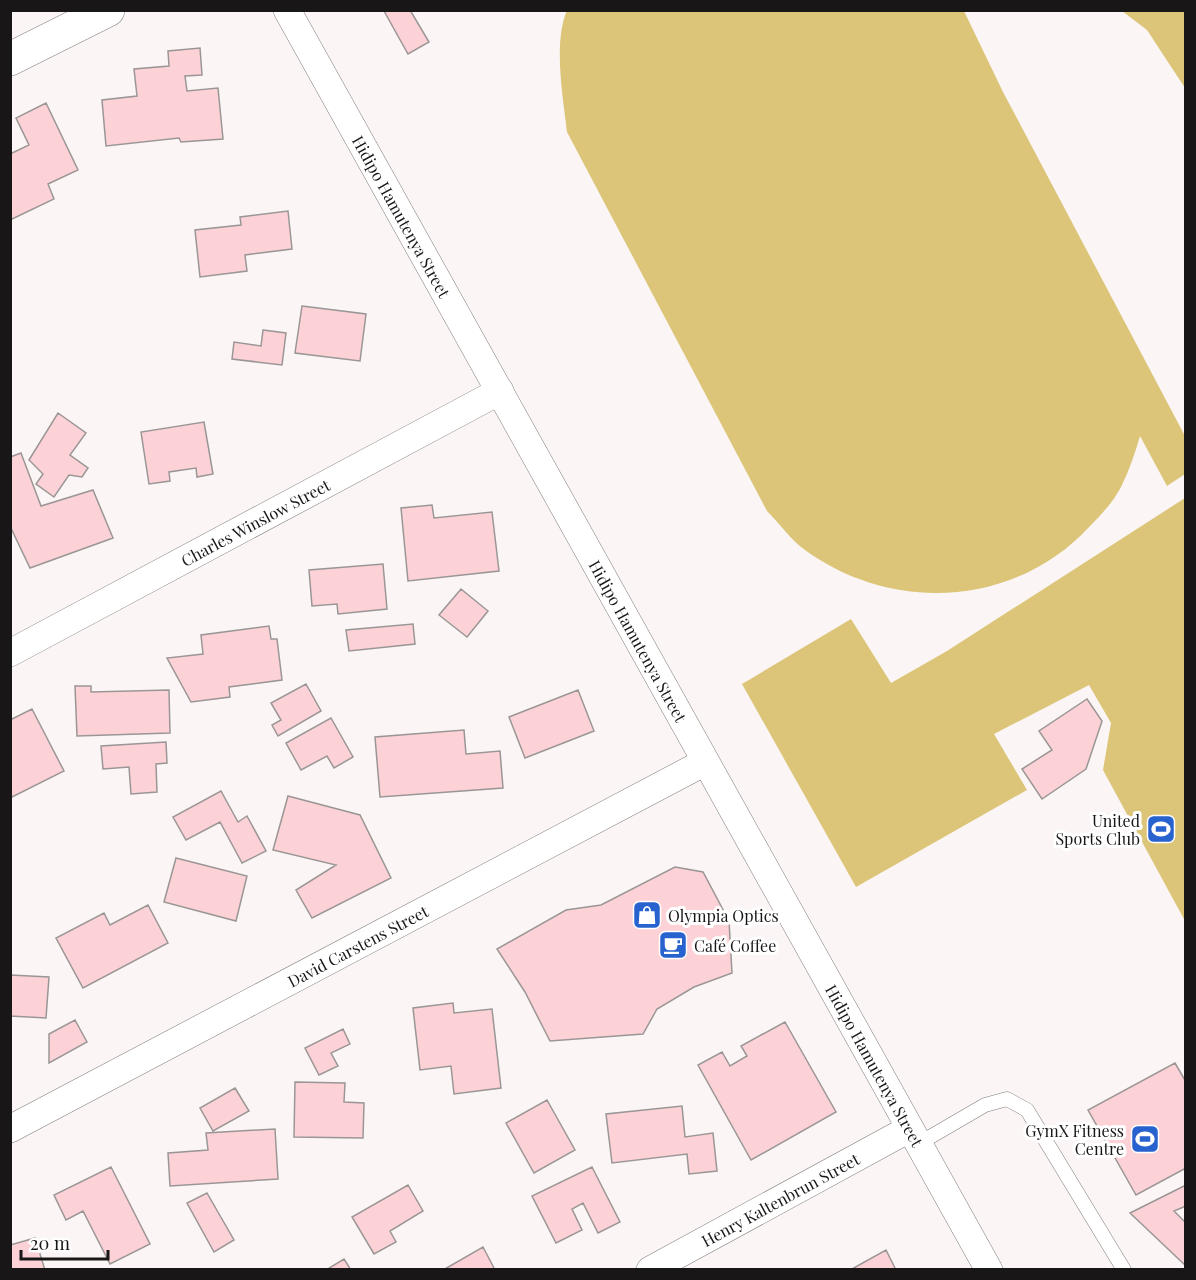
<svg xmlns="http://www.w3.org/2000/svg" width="1196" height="1280" viewBox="0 0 1196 1280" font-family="'Playfair Display',serif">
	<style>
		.green { fill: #dcc578 }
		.building { fill: #fcd2d7; stroke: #9b9696; stroke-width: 1.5 }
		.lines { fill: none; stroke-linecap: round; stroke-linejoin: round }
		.lane-casing { stroke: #827e7c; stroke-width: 15 }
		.street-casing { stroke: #827e7c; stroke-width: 28 }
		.secondary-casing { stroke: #827e7c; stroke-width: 34 }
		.lane { stroke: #fff; stroke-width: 14 }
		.street { stroke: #fff; stroke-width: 27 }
		.secondary { stroke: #fff; stroke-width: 33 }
		.labels { text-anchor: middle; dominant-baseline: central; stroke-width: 6; stroke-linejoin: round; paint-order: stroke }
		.street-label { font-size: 16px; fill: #181616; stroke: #fff }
		.poi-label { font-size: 16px; fill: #181616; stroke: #fff; text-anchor: end }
	</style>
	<rect width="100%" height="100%" fill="#fbf6f5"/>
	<path class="green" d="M567,10L964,11L1003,92L1185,436V474L1167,486L1140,436C1135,453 1129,471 1121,487C1114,501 1101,515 1090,526C1016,607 893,614 805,550C791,540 779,523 767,511L567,132C563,97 553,43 567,10Z
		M1122,11H1185V88L1147,30Z
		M1185,498V921L1103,770L1111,723L1089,685L994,734L1027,790L856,887L742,684L851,619L891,683L947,651Z"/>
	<path class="building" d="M410,10L429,42L408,54L384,11Z
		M200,48L202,75L185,76L187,91L218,88L223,139L181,142L179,138L106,146L102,100L137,96L134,69L169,66L168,51Z
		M46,103L78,170L48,184L54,199L10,220V154L29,145L16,118Z
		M288,211L292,249L245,255L247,271L200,277L195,230L241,225L240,217Z
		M302,306L366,314L360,361L295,353Z
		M263,330L286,333L282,365L232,359L234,342L261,346Z
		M58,413L86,433L70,455L88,468L82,477L69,475L54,497L36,484L43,474L29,460Z
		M204,422L213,474L197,477L196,468L169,472L170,481L149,484L141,432Z
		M21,453L41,506L93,490L113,538L30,568L10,526V457Z
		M432,505L434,518L492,512L499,571L408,581L401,508Z
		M383,564L387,609L338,614L337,604L312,606L309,570Z
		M461,589L488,611L467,637L439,615Z
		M413,624L415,644L349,651L346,630Z
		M269,626L271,639H277L282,680L229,687L230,697L191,702L167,658L203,654L201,635Z
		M306,684L321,711L278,736L272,725L281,720L271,703Z
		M75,686H91V692L169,690L170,733L77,736Z
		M578,690L594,731L525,758L509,717Z
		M1087,699L1102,721L1086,769L1042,799L1022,769L1052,750L1039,731Z
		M32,709L64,771L10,798V720Z
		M331,718L353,757L334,768L327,756L301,770L286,743Z
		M464,730L466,754L500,751L503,788L380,797L375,737Z
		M166,742L167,763L156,764L157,792L131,794L129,767L103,769L101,746Z
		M221,791L238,822L247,816L266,851L242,863L220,822L186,840L173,817Z
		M288,796L360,815L391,878L312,918L296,890L336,865L273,850Z
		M176,858L247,876L236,921L164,902Z
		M675,867L703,872L729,921L732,973L694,987L657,1009L643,1034L550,1041L525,992L497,949L566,910L601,905Z
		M148,905L168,943L83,988L56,938L104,913L110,925Z
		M10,975L49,977L46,1018L10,1016Z
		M453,1003L454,1013L492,1009L501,1088L454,1094L451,1066L420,1070L413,1008Z
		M75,1020L87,1042L49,1063V1034Z
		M785,1022L836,1112L751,1160L698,1065L722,1052L730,1066L747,1056L741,1046Z
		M343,1029L350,1044L331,1053L338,1066L319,1075L305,1048Z
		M1175,1063L1186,1082V1168L1136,1195L1088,1110Z
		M295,1082L345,1083L344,1102L364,1103L363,1138L294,1137Z
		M235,1088L249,1111L213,1131L200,1108Z
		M547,1100L575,1150L534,1173L506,1123Z
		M682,1106L685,1137L713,1133L717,1171L689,1174L687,1154L612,1163L606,1114Z
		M275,1129L278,1179L170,1186L168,1153L208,1150L206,1133Z
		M111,1167L150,1244L110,1264L83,1211L66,1220L54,1195Z
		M592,1167L620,1222L598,1233L583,1203L572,1209L582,1230L556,1243L532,1196Z
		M408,1185L423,1211L390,1231L396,1242L374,1254L352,1217Z
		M1186,1185V1206L1174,1211L1186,1223V1266L1130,1213Z
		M207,1193L234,1240L214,1252L187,1203Z
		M35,1238L45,1270H10V1245Z
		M483,1247L495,1270H443Z
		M886,1250L896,1270H850Z
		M344,1259L351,1270H326Z"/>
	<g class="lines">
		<g class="lane-casing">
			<path id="lane" d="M918,1144L985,1105L1007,1099L1027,1110L1124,1270"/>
		</g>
		<g class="street-casing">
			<g id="street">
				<path id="s1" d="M287,10L989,1270"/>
				<path id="s2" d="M10,653L500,391"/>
				<path id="s3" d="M10,1129L705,762"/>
				<path id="s4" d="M650,1270L909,1129"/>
			</g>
		</g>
		<g class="secondary-casing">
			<path id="secondary" d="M10,59L108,10"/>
		</g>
		<use href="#lane" class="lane"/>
		<use href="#street" class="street"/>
		<use href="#secondary" class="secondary"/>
	</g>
	<defs>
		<g id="stadium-square" transform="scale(1.5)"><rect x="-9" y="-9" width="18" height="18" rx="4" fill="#2762cf" stroke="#fff"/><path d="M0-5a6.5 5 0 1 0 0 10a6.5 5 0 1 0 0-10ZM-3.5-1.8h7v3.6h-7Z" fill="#fff"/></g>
		<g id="shop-square" transform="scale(1.5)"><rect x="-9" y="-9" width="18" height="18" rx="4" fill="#2762cf" stroke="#fff"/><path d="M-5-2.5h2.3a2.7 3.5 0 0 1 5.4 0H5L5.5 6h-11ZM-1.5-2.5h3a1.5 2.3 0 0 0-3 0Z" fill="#fff"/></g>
		<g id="cafe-square" transform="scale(1.5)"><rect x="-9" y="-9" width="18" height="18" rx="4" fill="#2762cf" stroke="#fff"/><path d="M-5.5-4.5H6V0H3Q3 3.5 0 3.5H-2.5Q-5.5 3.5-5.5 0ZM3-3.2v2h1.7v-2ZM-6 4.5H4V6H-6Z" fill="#fff"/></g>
	</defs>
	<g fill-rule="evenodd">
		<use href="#stadium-square" x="1161" y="829"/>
		<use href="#shop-square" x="647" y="915"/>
		<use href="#cafe-square" x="673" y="945"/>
		<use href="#stadium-square" x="1145" y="1139"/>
	</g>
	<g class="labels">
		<g class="street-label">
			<text stroke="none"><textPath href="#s1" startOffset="236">Hidipo Hamutenya Street</textPath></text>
			<text stroke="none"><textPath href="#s2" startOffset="278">Charles Winslow Street</textPath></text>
			<text stroke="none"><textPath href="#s1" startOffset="722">Hidipo Hamutenya Street</textPath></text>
			<text stroke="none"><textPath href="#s3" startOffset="393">David Carstens Street</textPath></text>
			<text stroke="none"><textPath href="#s1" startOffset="1208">Hidipo Hamutenya Street</textPath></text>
			<text stroke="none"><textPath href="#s4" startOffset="148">Henry Kaltenbrun Street</textPath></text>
		</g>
		<g class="poi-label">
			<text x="1140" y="820">United<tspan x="1140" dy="18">Sports Club</tspan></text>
			<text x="668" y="915" text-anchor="start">Olympia Optics</text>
			<text x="694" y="945" text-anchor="start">Café Coffee</text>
			<text x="1124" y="1130">GymX Fitness<tspan x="1124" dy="18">Centre</tspan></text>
		</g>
	</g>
	<rect width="1196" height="1280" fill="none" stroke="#181616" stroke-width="24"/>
	<path d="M21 1250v9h87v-9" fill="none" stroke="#181616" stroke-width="3"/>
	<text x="30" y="1250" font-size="18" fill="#181616" stroke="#ffffff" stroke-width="4.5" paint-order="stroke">20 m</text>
</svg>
